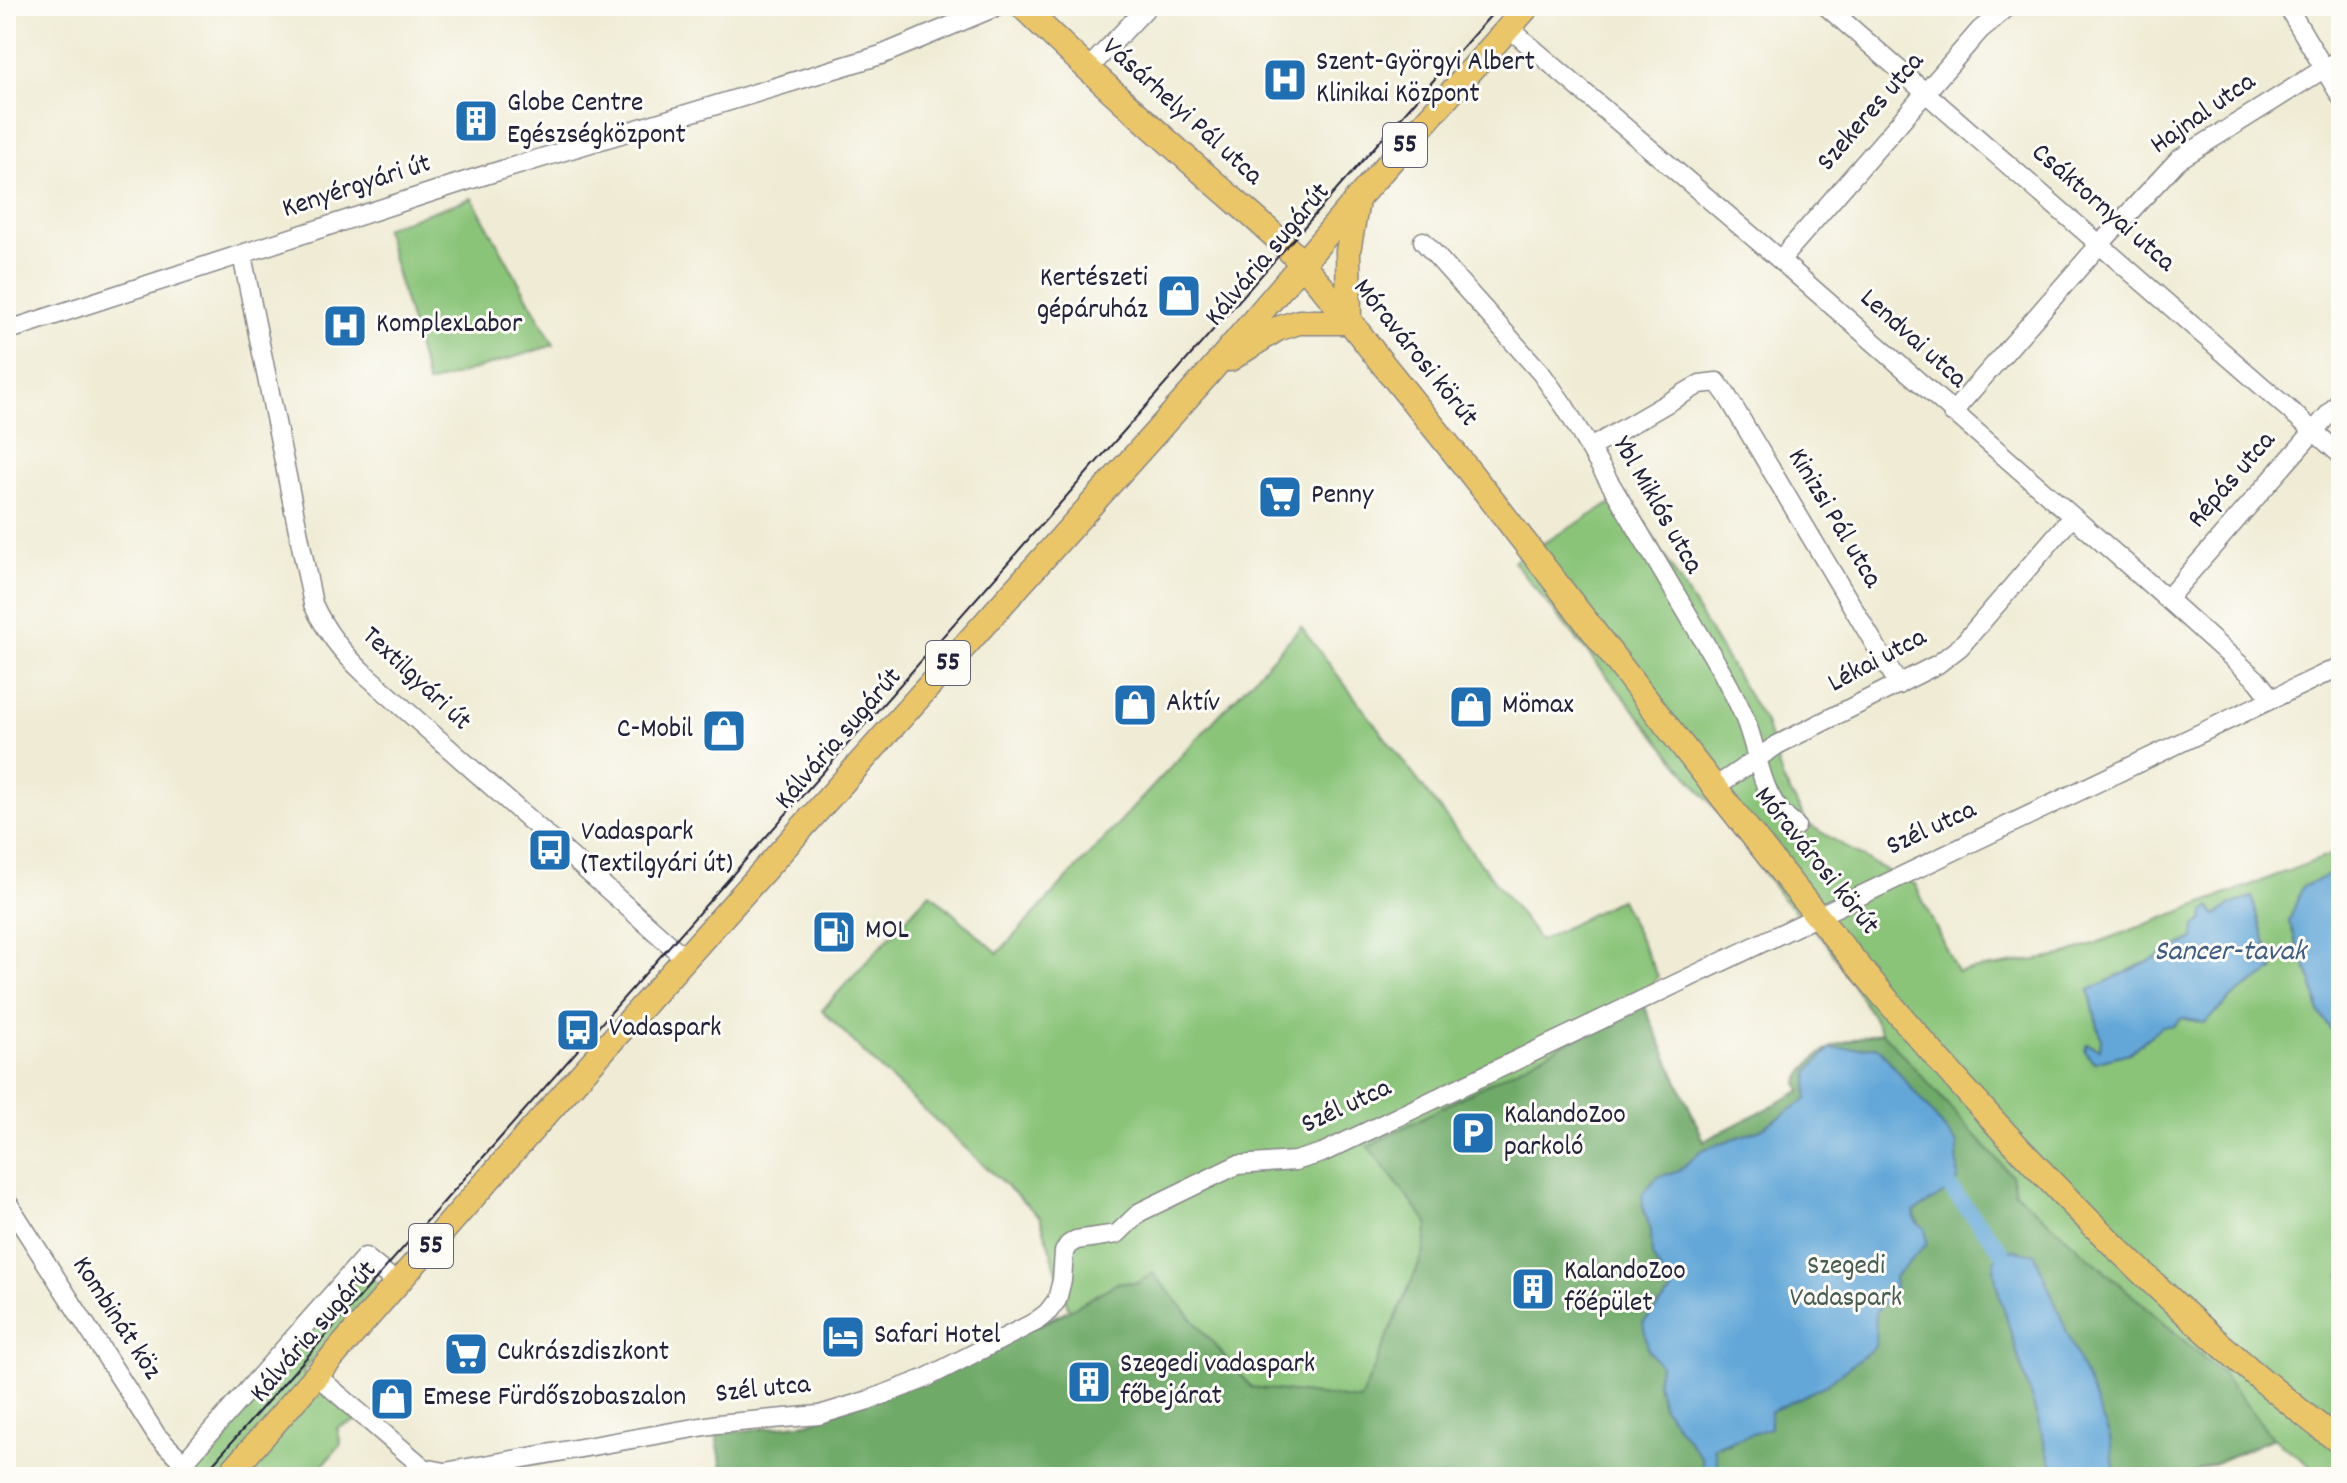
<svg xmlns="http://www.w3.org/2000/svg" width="2347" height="1483" viewBox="0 0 2347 1483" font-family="Dekko,sans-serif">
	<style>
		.green { fill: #8ac479; stroke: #56735a; stroke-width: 2; fill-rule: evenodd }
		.forest { fill: #6faa69; stroke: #486652; stroke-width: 2 }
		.water { fill: #63a7d8; stroke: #42648a; stroke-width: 2 }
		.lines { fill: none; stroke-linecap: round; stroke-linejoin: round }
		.canal { stroke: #63a7d8; stroke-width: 16 }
		.minor-casing { stroke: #888688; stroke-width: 21 }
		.major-casing { stroke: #888688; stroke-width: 27 }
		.minor { stroke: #fff; stroke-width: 18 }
		.major { stroke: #ebc669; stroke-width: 24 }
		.tram { stroke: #22223b; stroke-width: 2 }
		.labels { text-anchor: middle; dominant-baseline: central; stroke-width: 6; stroke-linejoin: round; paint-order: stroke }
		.shield { fill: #fdfcf7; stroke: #646373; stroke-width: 2 }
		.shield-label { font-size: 26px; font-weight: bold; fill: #22223b }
		.poi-label { font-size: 28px; fill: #22223b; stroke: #fdfcf7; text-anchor: start }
		.street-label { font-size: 28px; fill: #22223b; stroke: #fdfcf7 }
		.park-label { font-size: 28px; fill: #465b51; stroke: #fdfcf7 }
		.water-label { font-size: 30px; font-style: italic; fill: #3f5e82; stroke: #fdfcf7 }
	</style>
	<rect width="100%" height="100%" fill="#fdfcf7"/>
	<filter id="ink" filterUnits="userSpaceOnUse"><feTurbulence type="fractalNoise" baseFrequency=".0125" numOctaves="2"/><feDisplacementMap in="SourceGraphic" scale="16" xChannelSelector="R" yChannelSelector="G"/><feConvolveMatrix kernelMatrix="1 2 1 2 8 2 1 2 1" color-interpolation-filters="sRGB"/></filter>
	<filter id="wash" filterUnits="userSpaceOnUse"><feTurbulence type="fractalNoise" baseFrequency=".006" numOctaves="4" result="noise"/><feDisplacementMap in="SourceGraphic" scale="32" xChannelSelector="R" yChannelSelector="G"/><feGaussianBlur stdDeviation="1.8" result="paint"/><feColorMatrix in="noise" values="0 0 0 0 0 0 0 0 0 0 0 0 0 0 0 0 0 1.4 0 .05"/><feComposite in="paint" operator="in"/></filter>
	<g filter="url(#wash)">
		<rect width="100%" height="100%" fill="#efebd4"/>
		<path class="green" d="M472,198L554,345L428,384L384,228Z
			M1627,494L1765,723L1783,780L1808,824L1876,865L1915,884L1957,972L2062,956L2341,851V870L2302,887L2289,922L2313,985L2319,1012L2334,1034L2341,1036V1477H2325L2273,1438L2183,1477H724L716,1434L808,1423L1069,1310L1040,1217L878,1067L822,1010L930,893L998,953L1301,627L1540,941L1620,899L1658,976L1643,1003L1704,1141L1801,1091L1798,1082C1818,1044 1844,1042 1882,1032L1824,939L1782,898L1738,837L1513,561ZM2231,905L2274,970L2235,995L2205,1023L2182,1018L2173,1026H2162L2129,1053L2094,1062L2085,1051L2088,1044L2100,1049L2101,1040L2089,990L2194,939L2211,908L2215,916Z
			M361,1269L379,1284L302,1372L359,1420L337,1428L341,1444L313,1477H178Z"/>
		<path class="forest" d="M1643,1003L1704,1141L1801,1091L1798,1082C1818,1044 1844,1042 1882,1032L2011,1175L2015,1192L2221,1373L2273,1438L2183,1477H2098L2114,1467L1994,1266L1998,1290L2051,1463L2064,1477H1720L1713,1447L1729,1444L1769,1412L1824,1386L1876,1312L1895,1290L1894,1277L1927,1244L1914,1212L1951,1189L1957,1144L1878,1047L1830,1049L1809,1071L1808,1099L1761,1129L1702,1150L1677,1173L1657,1177L1643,1208L1651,1230L1652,1256L1672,1292L1644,1323L1648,1349L1660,1366L1657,1383L1663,1407L1702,1458L1705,1477H724L716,1434L808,1423L1053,1319L1119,1282L1137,1283L1153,1273L1251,1387L1360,1400L1423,1255L1428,1224L1368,1146Z"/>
		<path class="water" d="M2341,870V1036L2334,1035L2319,1012L2313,985L2289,922L2302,887Z
			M2252,897L2274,970L2235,995L2205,1023L2182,1018L2173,1026H2162L2129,1053L2094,1062L2085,1051L2087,1044L2100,1049L2101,1039L2089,990L2194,939L2195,926L2203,920L2204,912L2210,907L2215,916L2231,905Z
			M1878,1047L1957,1144L1958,1181L1951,1189L1914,1212L1916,1222L1925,1228L1927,1244L1894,1277L1895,1290L1876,1312L1875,1347L1824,1386L1770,1412V1428L1714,1447L1720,1477H1705L1702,1458L1663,1407L1657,1383L1660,1366L1648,1349L1643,1323L1672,1292L1652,1256L1651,1230L1643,1208L1642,1195L1657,1177L1677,1172L1702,1150L1761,1129L1807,1099L1809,1071L1830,1049Z
			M2001,1250H2016L2035,1254L2110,1437L2114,1467L2098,1477H2064L2051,1463L1998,1290C1995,1276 1990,1261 2001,1250Z"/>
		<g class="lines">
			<path class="canal" d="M1951,1189L2001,1250"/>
		</g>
	</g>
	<g filter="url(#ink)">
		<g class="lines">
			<g class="minor-casing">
				<path id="minor" d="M1826,6L2341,455
					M2287,6L2341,97
					M1509,28L1780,260L2167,599L2258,681L2272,699
					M1088,69L1148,6
					M1423,241L1541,373L1565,407L1722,672C1730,688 1739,703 1745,719C1761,759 1759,799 1796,826
					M242,255L313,604C326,632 342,652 364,673L686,959
					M1780,260L1980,30L2009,6
					M6,331L469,180L881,55L998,6
					M1952,413L2100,244L2178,160L2341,58
					M1590,448L1700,384L1717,382L1726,394L1899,685
					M2167,599L2341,400
					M1715,787L1777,745L1938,664L1960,647L2072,517
					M6,1200L157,1436L184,1463
					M317,1376L424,1468L445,1472L717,1424L819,1415L872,1399L924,1379L1035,1322L1047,1313L1057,1300L1062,1280L1064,1252L1068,1245L1076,1240L1117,1234L1140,1212L1237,1165L1295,1161L1322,1153L2341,666
					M171,1477L365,1257L398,1284"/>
			</g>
			<g class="major-casing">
				<path id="major" d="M1022,6C1083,66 1146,122 1210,179C1241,207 1276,234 1304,266C1330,295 1354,327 1378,358C1425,416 1473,475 1519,535C1770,857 2013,1194 2341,1443
					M1349,322L1348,251L1357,201
					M1230,359L1277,329L1299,322H1349
					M227,1477L538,1123L1208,374L1358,198L1528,6"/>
			</g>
			<use href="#minor" class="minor"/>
			<use href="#major" class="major"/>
			<path class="tram" d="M201,1477L1499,6"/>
		</g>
	</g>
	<defs>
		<g id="hospital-square" transform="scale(2.3)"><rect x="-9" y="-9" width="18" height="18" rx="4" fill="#1f6fb2" stroke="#fdfcf7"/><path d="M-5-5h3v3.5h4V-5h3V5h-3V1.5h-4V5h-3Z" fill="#fff"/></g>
		<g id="building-square" transform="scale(2.3)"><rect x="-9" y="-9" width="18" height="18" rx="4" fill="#1f6fb2" stroke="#fdfcf7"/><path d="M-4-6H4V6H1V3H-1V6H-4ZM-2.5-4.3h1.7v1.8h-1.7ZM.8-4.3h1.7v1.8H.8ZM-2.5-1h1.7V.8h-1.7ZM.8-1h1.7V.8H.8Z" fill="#fff"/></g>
		<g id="shop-square" transform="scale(2.3)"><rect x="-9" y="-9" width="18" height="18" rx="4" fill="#1f6fb2" stroke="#fdfcf7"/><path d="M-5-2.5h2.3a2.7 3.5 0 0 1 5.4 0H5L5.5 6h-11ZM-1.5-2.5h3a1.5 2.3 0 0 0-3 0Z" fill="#fff"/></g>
		<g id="supermarket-square" transform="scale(2.3)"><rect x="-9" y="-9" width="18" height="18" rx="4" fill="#1f6fb2" stroke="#fdfcf7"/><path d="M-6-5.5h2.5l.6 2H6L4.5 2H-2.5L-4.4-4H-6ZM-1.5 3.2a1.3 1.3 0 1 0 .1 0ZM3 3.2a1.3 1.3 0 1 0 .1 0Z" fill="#fff"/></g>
		<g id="bus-square" transform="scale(2.3)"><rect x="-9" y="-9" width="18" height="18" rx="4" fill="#1f6fb2" stroke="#fdfcf7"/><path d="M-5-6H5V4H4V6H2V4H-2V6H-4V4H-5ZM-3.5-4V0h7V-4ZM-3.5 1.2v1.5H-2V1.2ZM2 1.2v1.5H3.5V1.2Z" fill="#fff"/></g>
		<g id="fuel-square" transform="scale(2.3)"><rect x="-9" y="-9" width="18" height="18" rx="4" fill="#1f6fb2" stroke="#fdfcf7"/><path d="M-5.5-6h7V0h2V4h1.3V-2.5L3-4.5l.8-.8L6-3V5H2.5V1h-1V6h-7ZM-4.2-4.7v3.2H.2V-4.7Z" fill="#fff"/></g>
		<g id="parking-square" transform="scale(2.3)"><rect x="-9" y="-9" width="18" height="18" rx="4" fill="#1f6fb2" stroke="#fdfcf7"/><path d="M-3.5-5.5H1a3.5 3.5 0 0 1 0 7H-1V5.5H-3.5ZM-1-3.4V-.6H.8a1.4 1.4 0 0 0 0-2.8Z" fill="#fff"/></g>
		<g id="hotel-square" transform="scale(2.3)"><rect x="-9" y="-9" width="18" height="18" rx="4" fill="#1f6fb2" stroke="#fdfcf7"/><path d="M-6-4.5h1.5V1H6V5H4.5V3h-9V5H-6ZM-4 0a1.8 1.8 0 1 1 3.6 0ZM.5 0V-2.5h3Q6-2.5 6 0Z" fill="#fff"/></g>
	</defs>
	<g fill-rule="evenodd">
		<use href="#hospital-square" x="1285" y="80"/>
		<use href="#building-square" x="476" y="121"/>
		<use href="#shop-square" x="1179" y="296"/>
		<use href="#hospital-square" x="345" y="326"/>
		<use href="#supermarket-square" x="1280" y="497"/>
		<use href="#shop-square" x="1135" y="705"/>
		<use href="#shop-square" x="1471" y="707"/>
		<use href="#shop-square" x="724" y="731"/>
		<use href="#bus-square" x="550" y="850"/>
		<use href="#fuel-square" x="834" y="932"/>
		<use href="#bus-square" x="578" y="1030"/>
		<use href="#parking-square" x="1473" y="1133"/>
		<use href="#building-square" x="1533" y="1289"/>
		<use href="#hotel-square" x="843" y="1337"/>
		<use href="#supermarket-square" x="466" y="1354"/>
		<use href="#building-square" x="1089" y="1382"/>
		<use href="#shop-square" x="392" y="1399"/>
	</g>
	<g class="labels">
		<g class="shield">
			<rect x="1383" y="123" width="44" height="44" rx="6"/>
			<rect x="926" y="641" width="44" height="44" rx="6"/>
			<rect x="409" y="1224" width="44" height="44" rx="6"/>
		</g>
		<g class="shield-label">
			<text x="1405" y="145">55</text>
			<text x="948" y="663">55</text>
			<text x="431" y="1246">55</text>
		</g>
		<g class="poi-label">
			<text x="1316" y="64">Szent-Györgyi Albert<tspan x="1316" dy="32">Klinikai Központ</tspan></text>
			<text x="507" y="105">Globe Centre<tspan x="507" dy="32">Egészségközpont</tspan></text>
			<text x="1148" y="280" text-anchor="end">Kertészeti<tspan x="1148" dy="32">gépáruház</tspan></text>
			<text x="376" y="326">KomplexLabor</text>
			<text x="1311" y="497">Penny</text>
			<text x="1166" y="705">Aktív</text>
			<text x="1502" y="707">Mömax</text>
			<text x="693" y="731" text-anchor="end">C-Mobil</text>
			<text x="581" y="834">Vadaspark<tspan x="581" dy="32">(Textilgyári út)</tspan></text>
			<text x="865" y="932">MOL</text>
			<text x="609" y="1030">Vadaspark</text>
			<text x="1504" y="1117">KalandoZoo<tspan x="1504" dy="32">parkoló</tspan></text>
			<text x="1564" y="1273">KalandoZoo<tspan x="1564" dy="32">főépület</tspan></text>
			<text x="874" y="1337">Safari Hotel</text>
			<text x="497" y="1354">Cukrászdiszkont</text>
			<text x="1120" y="1366">Szegedi vadaspark<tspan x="1120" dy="32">főbejárat</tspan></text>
			<text x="423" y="1399">Emese Fürdőszobaszalon</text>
		</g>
		<g class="street-label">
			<text transform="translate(1181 113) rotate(42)">Vásárhelyi Pál utca</text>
			<text transform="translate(1872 113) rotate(-49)">Szekeres utca</text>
			<text transform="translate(2204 115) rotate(-35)">Hajnal utca</text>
			<text transform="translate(357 188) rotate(-18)">Kenyérgyári út</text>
			<text transform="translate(2102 209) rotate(41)">Csáktornyai utca</text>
			<text transform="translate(1269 256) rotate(-50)">Kálvária sugárút</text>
			<text transform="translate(1912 340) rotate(42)">Lendvai utca</text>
			<text transform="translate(1414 354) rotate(51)">Móravárosi körút</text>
			<text transform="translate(2233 481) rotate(-49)">Répás utca</text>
			<text transform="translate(1656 506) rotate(60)">Ybl Miklós utca</text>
			<text transform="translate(1833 519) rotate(59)">Kinizsi Pál utca</text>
			<text transform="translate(1878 662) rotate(-28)">Lékai utca</text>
			<text transform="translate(415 680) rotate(43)">Textilgyári út</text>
			<text transform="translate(840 740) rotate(-49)">Kálvária sugárút</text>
			<text transform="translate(1932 830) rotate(-25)">Szél utca</text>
			<text transform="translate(1815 862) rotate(51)">Móravárosi körút</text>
			<text transform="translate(1347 1108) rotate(-25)">Szél utca</text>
			<text transform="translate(115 1319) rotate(57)">Kombinát köz</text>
			<text transform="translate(315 1333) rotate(-49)">Kálvária sugárút</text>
			<text transform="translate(763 1391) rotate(-6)">Szél utca</text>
		</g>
		<g class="park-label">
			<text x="1846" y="1268">Szegedi<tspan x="1846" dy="32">Vadaspark</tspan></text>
		</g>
		<g class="water-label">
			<text x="2230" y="953">Sancer-tavak</text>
		</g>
	</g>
	<rect width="2347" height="1483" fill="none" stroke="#fdfcf7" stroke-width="32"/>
</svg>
